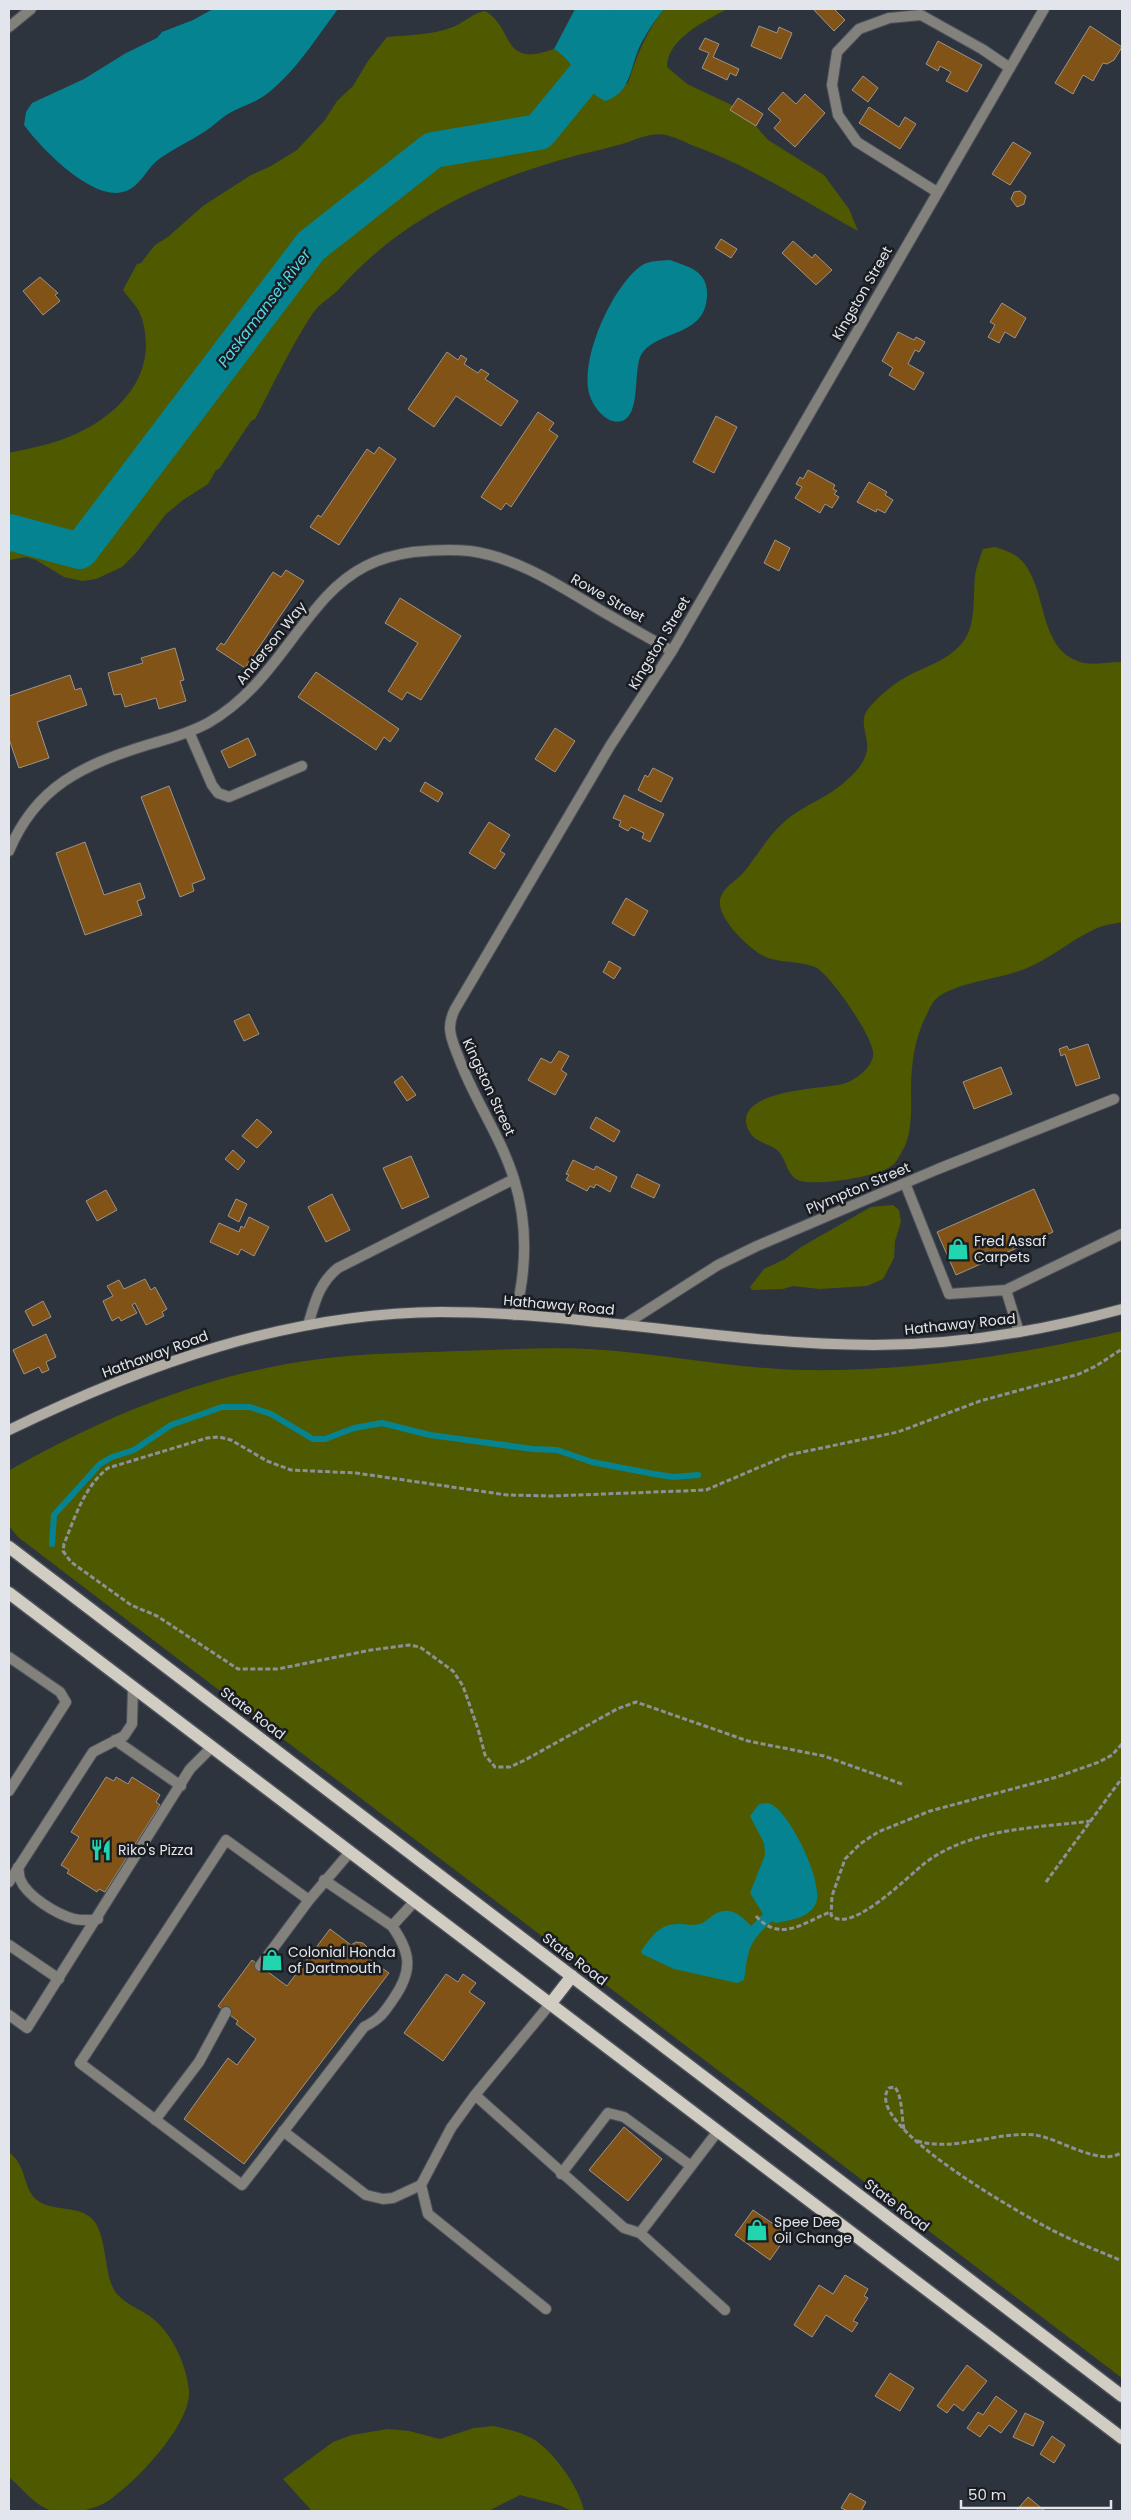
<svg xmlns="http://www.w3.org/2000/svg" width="1131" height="2520" viewBox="0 0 1131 2520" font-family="Poppins,sans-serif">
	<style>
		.green { fill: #4f5a00 }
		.water { fill: #058390 }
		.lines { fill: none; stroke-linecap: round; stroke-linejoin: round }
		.stream { stroke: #058390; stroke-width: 6 }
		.river { stroke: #058390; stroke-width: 36 }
		.building { fill: #815316; stroke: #9d9389 }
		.lane-casing { stroke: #4b505a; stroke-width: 12 }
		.street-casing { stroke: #4b505a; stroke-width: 12 }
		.secondary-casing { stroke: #4b505a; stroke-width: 12 }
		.primary-casing { stroke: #4b505a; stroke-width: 15 }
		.path { stroke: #8c9199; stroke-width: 3; stroke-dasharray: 5 2.5; stroke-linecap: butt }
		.lane { stroke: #83817b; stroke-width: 10 }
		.street { stroke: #83817b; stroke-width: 10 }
		.secondary { stroke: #b0aca3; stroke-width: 10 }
		.primary { stroke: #d2cdc2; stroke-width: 12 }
		.labels { text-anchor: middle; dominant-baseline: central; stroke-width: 5; stroke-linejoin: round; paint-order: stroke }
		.street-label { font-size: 14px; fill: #e2e6ec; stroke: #191c20 }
		.poi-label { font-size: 14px; fill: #e2e6ec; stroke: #191c20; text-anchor: start }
		.water-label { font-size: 15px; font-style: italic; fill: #50d9eb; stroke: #191c20 }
	</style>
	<rect width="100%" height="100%" fill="#2e343e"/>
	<path class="green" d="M664,9H727C705,21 667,39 667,67L687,84L742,110L768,140L824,175L849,209L858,231C804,202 753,167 694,146C685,142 675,137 666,135C650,132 636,140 622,144C607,148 592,152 578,155C485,180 403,217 338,290C330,298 320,303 313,313C291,346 274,383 255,419L251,421L219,469L216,470L208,484L183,500L166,514L136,553L122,567L96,579L82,581L64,577L36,560L26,557L9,560V453C32,448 57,443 78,433C118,414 152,379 145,333C144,325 142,316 137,308C133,302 127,296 123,290L137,264L141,263L155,245L168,237L203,206L251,175L271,166L297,150L325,120L337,101L353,86L368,61L387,37C409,35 432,35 453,27C465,22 473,13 485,11C515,28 500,69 554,49L566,56L592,94L628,83C637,55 646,32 664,9Z
		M995,547C1005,550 1016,554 1022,561C1049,591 1037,652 1084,663C1095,665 1110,662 1122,662V922C1113,924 1103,925 1095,929C1071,940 1051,958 1027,968C1003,979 950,982 934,1001C931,1005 929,1009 927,1014C918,1031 914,1049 912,1068C909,1093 915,1122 905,1146C902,1151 898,1160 894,1164C881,1177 813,1187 798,1180C786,1174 787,1160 778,1151C770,1143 755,1143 749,1131C728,1090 822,1089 843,1084C854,1081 871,1069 873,1056C877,1041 830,975 817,968C803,961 783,963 768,958C752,952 717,919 720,900C722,888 736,881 743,873C757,857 767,837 783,823C802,805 829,798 848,779C855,773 866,761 867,750C869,736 858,722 868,709C877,698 894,683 906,677C928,665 951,660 965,639C976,622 973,595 975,576C976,567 980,558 983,549Z
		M893,1205L899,1210L901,1222L895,1241L894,1258L883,1279L867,1286L820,1289L793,1286L783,1289L752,1290L750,1287L764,1269L785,1259L801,1247L871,1207Z
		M1122,1331V2378L18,1537L9,1526L10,1470C107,1415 208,1373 320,1359C366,1353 411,1353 457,1351C501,1350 545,1347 589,1349C661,1353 732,1369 805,1370C912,1372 1018,1355 1122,1331Z
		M9,2152C28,2167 22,2188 37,2200C52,2212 75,2205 90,2217C109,2232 102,2277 117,2294C125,2304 142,2310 152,2318C172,2333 187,2366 189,2391C191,2425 135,2483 108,2501C94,2510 70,2515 53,2511C36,2507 22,2488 9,2477Z
		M494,2426C505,2429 517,2431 527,2436C550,2445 580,2488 584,2511H572L559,2505L520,2495L488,2511H312L283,2479L333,2442L352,2435L388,2429L409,2431L440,2439L474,2428Z"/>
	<path class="water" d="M213,9H338C317,37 296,71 268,93C256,103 241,106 228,114C221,118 212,127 204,132C190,141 175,148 162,157C144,168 141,192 116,193C85,193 41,148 24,125L26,112L32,103L84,79L126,53L157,38L162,32L193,20Z
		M575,9H664C654,22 646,33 639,48C630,69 630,94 605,101C581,89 577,63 554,49Z
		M670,260C689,267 708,271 707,295C706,338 657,329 641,355C633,370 641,415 622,421C608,425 596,410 591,399C576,365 612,286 641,266C649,260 660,261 670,260Z
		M768,1803C788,1807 825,1884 816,1903C810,1918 790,1920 776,1923L772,1921C747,1944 749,1948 744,1980L737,1983L674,1969L642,1954L641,1951C652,1936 660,1923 680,1924C686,1924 693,1926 699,1924C704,1923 708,1919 712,1916C728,1905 739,1913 751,1926L763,1914L750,1893L765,1855L764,1843L750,1816L759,1804Z"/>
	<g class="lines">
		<path class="stream" d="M52,1544L54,1515L100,1464L112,1457L134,1450L171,1425L222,1407H250L271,1414L313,1439H325L354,1428L382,1423L430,1435L533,1449L557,1450L592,1462L654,1474L674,1477L698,1475"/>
		<path class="river" d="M9,532L80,551L311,246L433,150L539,132L640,9"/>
	</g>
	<path class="building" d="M813,9H834L845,20L834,31Z
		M759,26L777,33L779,27L792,33L781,59L751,46Z
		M1090,26L1122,47L1114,60L1107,64L1103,63L1093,81L1083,75L1073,94L1055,83Z
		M705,38L719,44L713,57L739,69L736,76L730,73L727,80L702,68L709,53L699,49Z
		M938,41L982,65L967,92L946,81L951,72L940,66L938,71L926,64Z
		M863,76L878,88L868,102L852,90Z
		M783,92L796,104L805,94L825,113L795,147L774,128L781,120L768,109Z
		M738,98L763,114L756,126L730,110Z
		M869,107L899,127L905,117L916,124L900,149L859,123Z
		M1013,142L1031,153L1010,185L992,174Z
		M1020,191L1026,196L1024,204L1017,207L1011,199L1014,192Z
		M721,239L737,249L731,258L715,248Z
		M793,241L812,258L815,254L832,270L816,285L782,253Z
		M40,277L58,293L55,295L60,301L43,315L23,291Z
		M1002,303L1026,318L1015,338L1005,332L999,343L988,337L995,325L990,322Z
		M898,332L914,340L916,337L925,342L919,352L915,350L908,364L924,373L914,390L889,375L893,368L882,361Z
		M447,352L458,360L461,355L467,359L464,364L478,373L481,369L489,374L485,379L518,401L501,426L456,396L434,427L408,409Z
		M538,412L554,423L549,430L558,436L511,507L506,503L501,510L481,497Z
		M716,416L737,427L714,473L693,462Z
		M379,447L396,459L339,545L310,527L318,515L321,517L367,449L374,454Z
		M808,470L835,485L833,489L837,491L834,494L839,497L832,508L825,504L820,513L795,498L802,487L796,484L800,477L803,479Z
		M869,482L887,492L885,495L893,500L885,513L877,509L876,512L857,502Z
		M775,540L790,548L779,571L764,563Z
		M286,570L304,581L245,668L216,649L221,643L224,645L273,572L281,577Z
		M400,598L461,636L421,700L407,692L402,700L388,691L418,643L385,623Z
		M175,648L184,680L180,681L186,701L159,709L156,698L125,707L121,694L114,695L108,673L143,663L141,658Z
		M316,672L399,729L390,742L384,737L376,750L298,697Z
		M70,675L75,690L81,688L87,705L37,722L49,758L19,768L9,739V696Z
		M555,728L575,741L555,772L535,759Z
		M248,738L256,755L229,768L221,751Z
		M653,768L673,778L661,802L638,790L645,775L648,777Z
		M425,782L443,793L438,802L420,791Z
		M169,786L205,879L192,884L194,891L180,897L141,797Z
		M624,795L664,814L650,842L642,838L644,833L631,827L628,831L619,826L621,821L613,818Z
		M489,822L510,835L500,851L505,854L495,869L469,853Z
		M85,842L104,895L140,883L145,898L137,901L142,915L85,935L56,853Z
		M626,898L648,911L634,936L612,923Z
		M609,961L621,968L614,979L603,972Z
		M249,1014L259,1034L244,1041L234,1021Z
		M1088,1044L1100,1078L1076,1086L1065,1054L1061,1056L1059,1049L1067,1046L1069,1050Z
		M559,1051L569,1056L561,1070L567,1074L555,1095L528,1080L541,1058L551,1063Z
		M1001,1067L1012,1094L974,1109L963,1082Z
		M402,1076L416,1095L407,1101L394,1082Z
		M596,1117L620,1131L614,1142L590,1128Z
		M257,1119L272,1132L257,1148L242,1136Z
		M233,1150L245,1161L238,1170L225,1159Z
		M411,1156L429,1197L402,1209L383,1168Z
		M573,1160L594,1170L596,1166L617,1177L610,1192L596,1184L594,1188L590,1186L587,1191L566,1180L569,1175L566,1174Z
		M637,1174L660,1185L654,1198L631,1187Z
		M1034,1189L1053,1232L956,1275L937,1232Z
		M106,1190L117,1210L97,1221L86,1201Z
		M332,1194L350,1230L326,1242L308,1207Z
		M236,1199L247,1204L239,1222L228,1216Z
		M249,1217L269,1227L254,1256L241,1249L238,1255L210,1242L219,1223L239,1232L241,1226L244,1228Z
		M145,1279L151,1290L155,1287L167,1309L162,1312L164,1316L146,1325L135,1303L132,1305L137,1313L121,1321L119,1317L112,1321L103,1301L113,1296L107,1286L119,1280L124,1289Z
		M43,1301L51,1317L33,1326L25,1311Z
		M46,1334L56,1357L46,1362L49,1370L42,1373L39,1367L24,1374L13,1350Z
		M106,1777L114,1781L116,1777L128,1784L132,1777L160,1795L156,1802L160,1805L105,1892L99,1889L97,1892L67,1873L69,1870L61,1865L79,1837L71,1832Z
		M330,1929L351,1945L356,1942L363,1943L367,1947L365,1956L389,1973L244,2164L184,2119L228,2058L237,2065L256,2039L236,2024L238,2021L218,2006L252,1960L287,1986Z
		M446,1974L458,1982L463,1974L476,1983L469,1992L485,2003L443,2061L404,2033Z
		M624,2127L662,2159L628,2201L589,2170Z
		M753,2210L788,2234L770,2260L735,2235Z
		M845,2275L868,2289L864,2296L868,2298L853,2321L858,2323L852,2332L826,2315L812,2337L794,2325L819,2285L833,2294Z
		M967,2365L987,2381L963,2411L954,2404L947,2413L937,2406Z
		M890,2373L914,2388L900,2411L875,2396Z
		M996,2396L1017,2411L1001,2433L989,2425L980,2437L967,2428L978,2412L983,2415Z
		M1025,2413L1044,2422L1033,2446L1013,2437Z
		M1052,2436L1065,2445L1054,2463L1040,2454Z
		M850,2493L866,2502L861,2511H848L841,2508Z
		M1028,2497L1045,2511H1016Z"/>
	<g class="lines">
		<g class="lane-casing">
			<path id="lane" d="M9,27L31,9
				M189,732L212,785L218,793L229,797L302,766
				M905,1183L949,1294L1006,1290L1019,1332
				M1006,1290L1122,1234
				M9,1657L60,1692L66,1702L9,1791
				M115,1740L181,1786
				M350,1852L309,1900L226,1840L80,2063L242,2185L364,2027C380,2019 384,2013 394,1998C413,1970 411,1953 392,1926L415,1901
				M18,1867C19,1871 19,1876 20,1879C27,1897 57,1914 74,1919C83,1921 90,1920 98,1919
				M324,1880L392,1926
				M9,1882L93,1752L124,1736L132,1724L133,1687
				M9,1945L59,1979
				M260,1966L309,1900
				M9,2015L27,2028L190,1769L212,1747
				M475,2095L624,2228L640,2233L718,2131
				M155,2120L199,2062L226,2012
				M283,2131L366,2195L383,2199L393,2198L421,2185
				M561,2174L608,2113L624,2117L691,2166
				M640,2233L725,2310
				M546,2309L428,2214L421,2185L451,2128L475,2095L551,2003"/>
		</g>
		<g class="street-casing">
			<path id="street" d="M937,192L857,142L838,115L832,85L837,52L859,29L889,18L921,15L982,49L1010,68
				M9,851C36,786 83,765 147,745C168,739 189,733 208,723C263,691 285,642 326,597C351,570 377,557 413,552C432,550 451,549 470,551C515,557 557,584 595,607C620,622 646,636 672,651
				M515,1315C527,1269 528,1224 514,1179C501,1137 475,1101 460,1061C456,1050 450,1039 450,1028C450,1021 452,1015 455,1009L610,746L672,651L1044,9
				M308,1325C315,1302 319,1283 338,1268L514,1179
				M624,1325L718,1265L757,1246L938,1169L1114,1099"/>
		</g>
		<g class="secondary-casing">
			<path id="secondary" d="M9,1430C145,1364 288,1313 441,1312C586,1312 729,1345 874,1345C957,1345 1042,1331 1122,1309"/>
		</g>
		<g class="primary-casing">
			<path id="primary" d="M9,1547L1122,2396
				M9,1593L1122,2438
				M551,2003L572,1976"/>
		</g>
		<path class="path" d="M902,1784L824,1756L748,1741L636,1702L617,1709L525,1760L510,1767H495L485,1755L478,1729L463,1686L453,1671L420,1647L409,1645L371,1650L278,1669H238L157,1616L131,1605L71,1562L63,1551L64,1544C75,1517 84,1487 108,1468L207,1438L219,1437L231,1440L267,1461L291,1470L356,1473L507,1495L552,1496L706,1490L788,1455L898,1432L980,1401L1079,1374L1096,1366L1122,1349
			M1091,1821C1036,1828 971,1828 925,1863C909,1875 850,1936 831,1915L832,1896L845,1859L860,1844L878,1832L930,1811L1057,1777L1099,1762L1112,1755L1122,1744
			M1046,1882L1122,1778
			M756,1916C780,1943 803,1923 830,1912
			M904,2129C901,2115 903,2099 895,2087L889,2088C860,2124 1025,2216 1052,2230C1075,2242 1099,2251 1122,2261
			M917,2141C958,2152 995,2131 1035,2135C1059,2138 1101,2168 1122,2152"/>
		<use href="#lane" class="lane"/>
		<use href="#street" class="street"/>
		<use href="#secondary" class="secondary"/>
		<use href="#primary" class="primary"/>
	</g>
	<defs>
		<g id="shop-bare" transform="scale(1.725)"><path d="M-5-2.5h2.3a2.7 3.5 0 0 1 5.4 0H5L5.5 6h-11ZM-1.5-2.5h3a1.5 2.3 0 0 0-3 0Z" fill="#21d5af" stroke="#191c20" stroke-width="2.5" paint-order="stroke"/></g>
		<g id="restaurant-bare" transform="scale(1.725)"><path d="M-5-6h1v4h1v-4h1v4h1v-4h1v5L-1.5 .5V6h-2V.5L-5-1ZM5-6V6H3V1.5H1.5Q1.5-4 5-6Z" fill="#21d5af" stroke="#191c20" stroke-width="2.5" paint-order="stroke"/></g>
	</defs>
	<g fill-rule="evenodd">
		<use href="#shop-bare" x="958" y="1249"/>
		<use href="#restaurant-bare" x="101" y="1850"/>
		<use href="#shop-bare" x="272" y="1960"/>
		<use href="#shop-bare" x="757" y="2230"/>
	</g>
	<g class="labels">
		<g class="street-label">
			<text transform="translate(862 293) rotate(-60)">Kingston Street</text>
			<text transform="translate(608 598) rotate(30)">Rowe Street</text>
			<text transform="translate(271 643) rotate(-51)">Anderson Way</text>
			<text transform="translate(659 643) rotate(-59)">Kingston Street</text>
			<text transform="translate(489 1087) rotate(65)">Kingston Street</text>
			<text transform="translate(858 1188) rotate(-23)">Plympton Street</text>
			<text transform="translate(559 1305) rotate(5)">Hathaway Road</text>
			<text transform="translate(960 1324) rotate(-6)">Hathaway Road</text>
			<text transform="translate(155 1354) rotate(-20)">Hathaway Road</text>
			<text transform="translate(253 1713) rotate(37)">State Road</text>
			<text transform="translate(575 1959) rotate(37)">State Road</text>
			<text transform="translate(897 2205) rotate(37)">State Road</text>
		</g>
		<g class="poi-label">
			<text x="974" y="1241">Fred Assaf<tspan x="974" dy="16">Carpets</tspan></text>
			<text x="118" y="1850">Riko's Pizza</text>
			<text x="288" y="1952">Colonial Honda<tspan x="288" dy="16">of Dartmouth</tspan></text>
			<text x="774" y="2222">Spee Dee<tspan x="774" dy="16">Oil Change</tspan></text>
		</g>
		<g class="water-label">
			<text transform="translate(264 308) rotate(-53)">Paskamanset River</text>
		</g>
	</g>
	<rect width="1131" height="2520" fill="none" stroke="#e2e6ec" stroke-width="20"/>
	<path d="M961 2500v8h150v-8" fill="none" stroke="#e2e6ec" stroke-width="2.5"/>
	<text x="968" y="2500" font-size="15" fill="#e2e6ec" stroke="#191c20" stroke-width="4" paint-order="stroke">50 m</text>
</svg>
